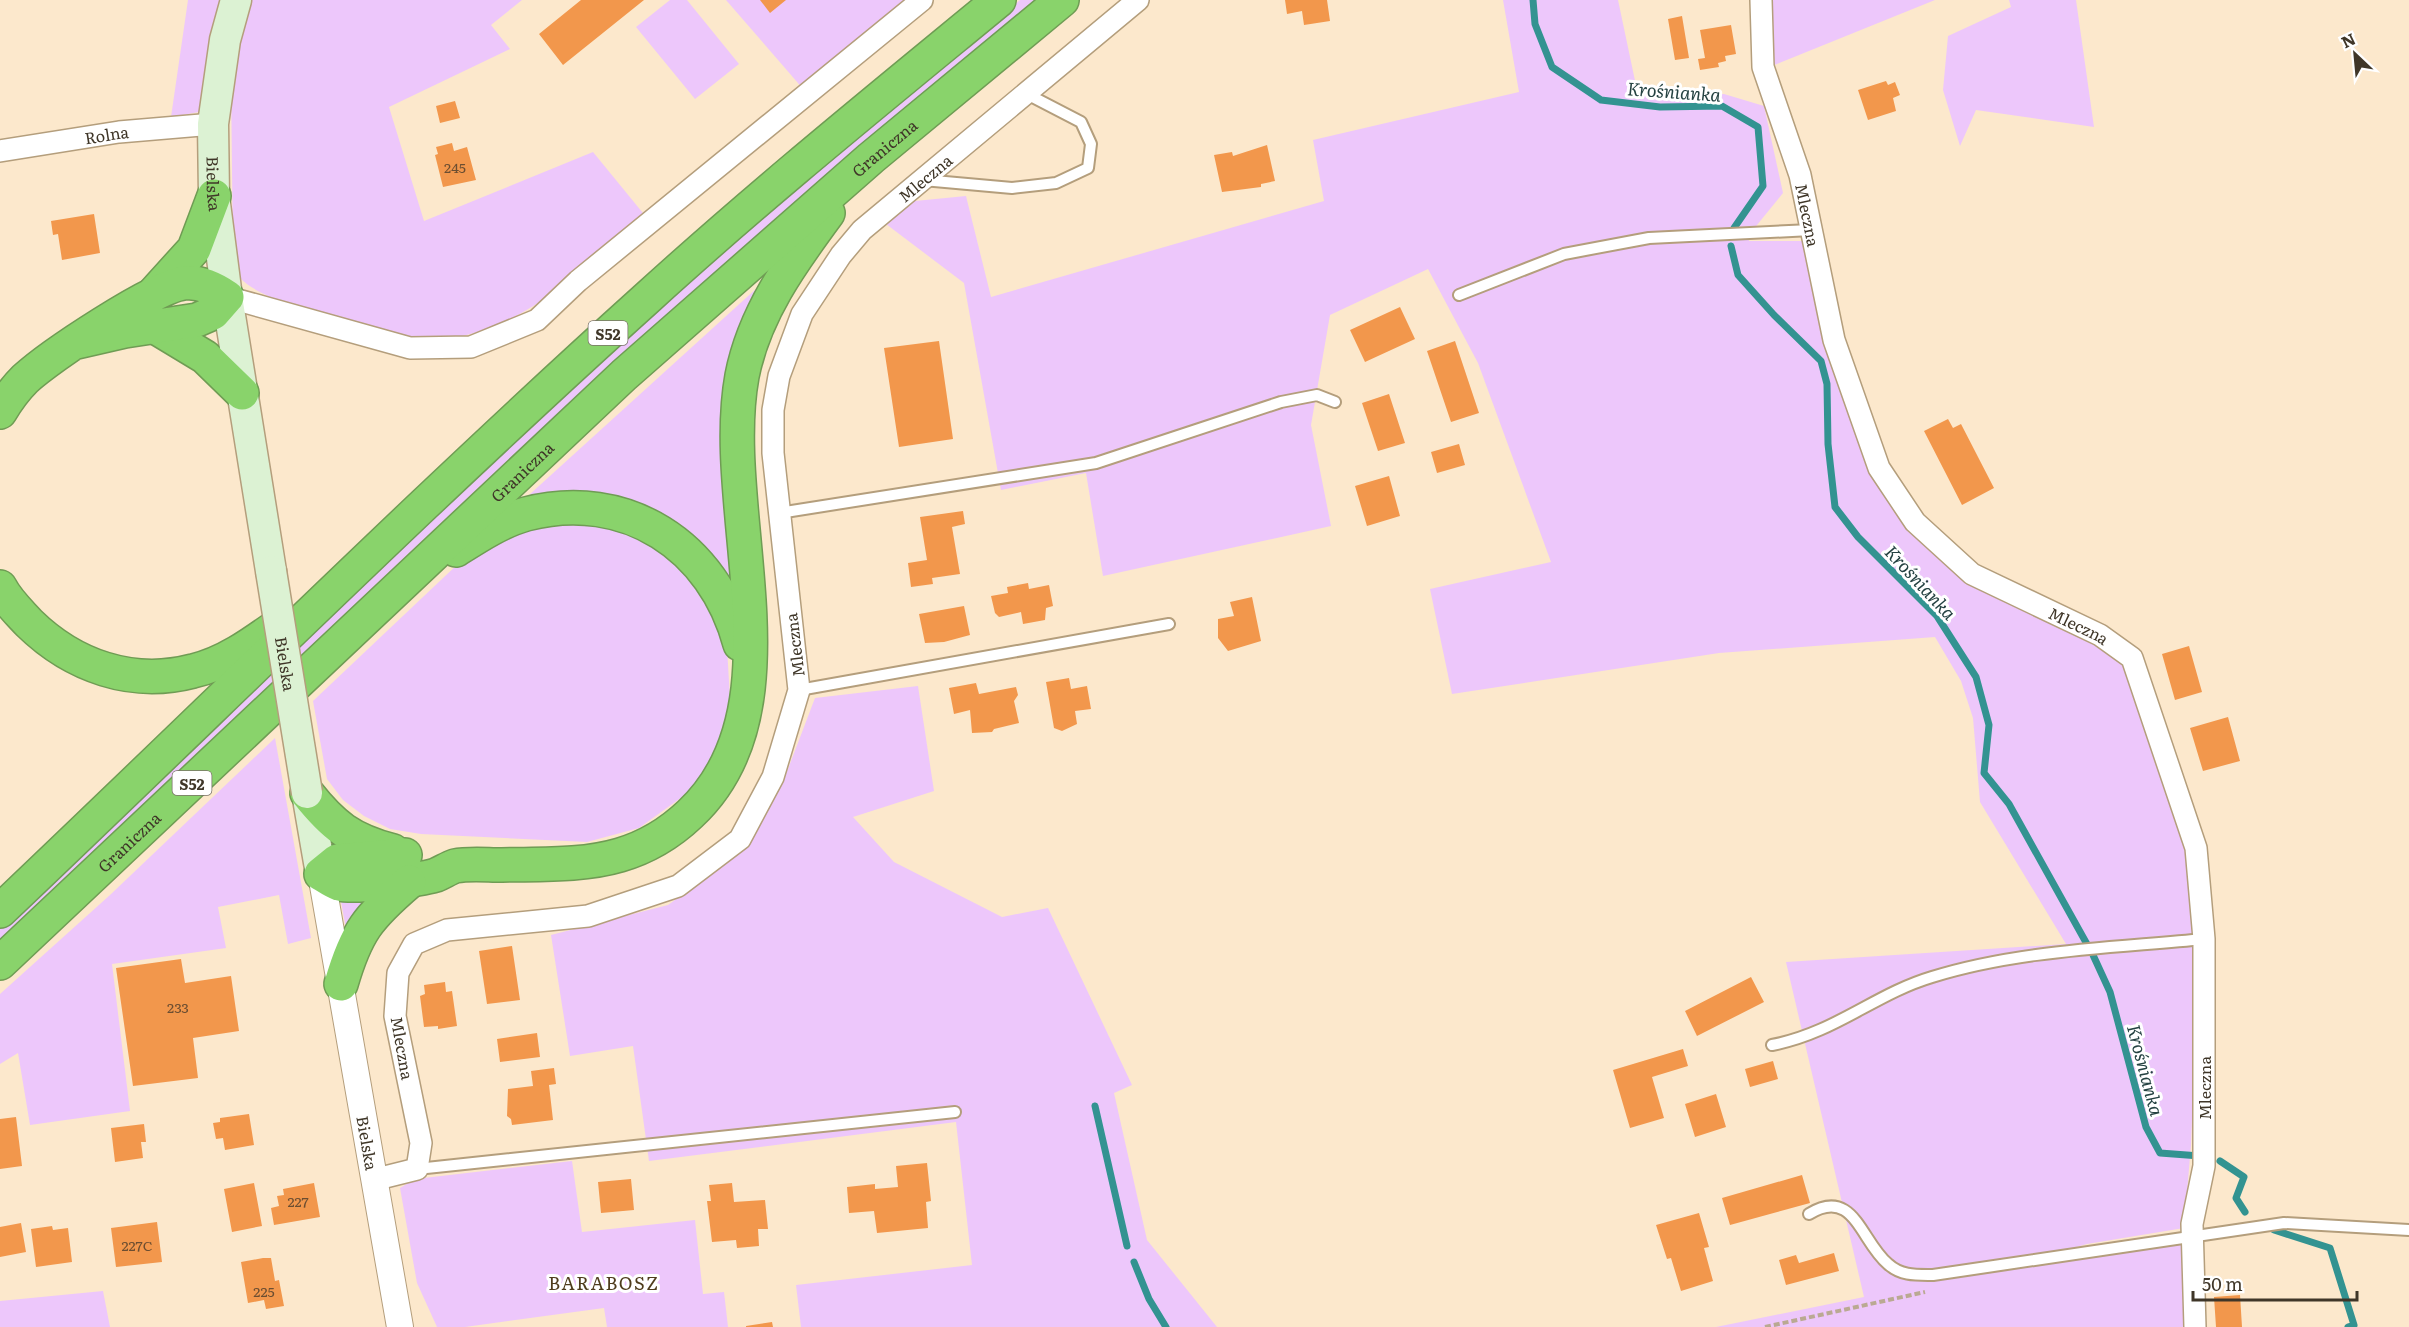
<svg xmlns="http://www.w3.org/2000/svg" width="2409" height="1327" viewBox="0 0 2409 1327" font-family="Literata,serif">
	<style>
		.green { fill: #edc7fb }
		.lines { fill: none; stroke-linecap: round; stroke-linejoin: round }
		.stream { stroke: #339391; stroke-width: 7 }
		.building { fill: #f2974c }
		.service-casing { stroke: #b49e7c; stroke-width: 14 }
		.minor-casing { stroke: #b49e7c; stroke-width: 24 }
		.tertiary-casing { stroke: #b49e7c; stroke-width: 28 }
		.secondary-casing { stroke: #b49e7c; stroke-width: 33 }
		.motorway-casing { stroke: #6f9c54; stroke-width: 36 }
		.path { stroke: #baa992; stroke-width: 4; stroke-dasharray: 6 3; stroke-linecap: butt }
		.service { stroke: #fff; stroke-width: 10 }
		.minor { stroke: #fff; stroke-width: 21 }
		.tertiary { stroke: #fff; stroke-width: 26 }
		.secondary { stroke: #dcf2d3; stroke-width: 30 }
		.motorway { stroke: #89d36b; stroke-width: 33 }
		.secondary-bridge-casing { stroke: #b49e7c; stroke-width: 33; stroke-linecap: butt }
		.secondary-bridge { stroke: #dcf2d3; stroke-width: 30 }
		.labels { text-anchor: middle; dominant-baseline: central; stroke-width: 6; stroke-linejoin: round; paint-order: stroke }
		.number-label { font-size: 14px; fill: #6c4e31 }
		.shield { fill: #fff; stroke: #797268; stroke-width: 1.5 }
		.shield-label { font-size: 15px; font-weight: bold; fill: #3f3628 }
		.street-label { font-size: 16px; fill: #3f3628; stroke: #fff }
		.water-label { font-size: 18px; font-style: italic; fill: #254242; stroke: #fff }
		.neighbourhood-label { font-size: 18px; letter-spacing: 1.5px; fill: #4f3c1d; stroke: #fff }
	</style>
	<rect width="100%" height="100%" fill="#fce8cc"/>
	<path class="green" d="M188,0H221L199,112L171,117Z
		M249,0H522L491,25L510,49L389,107L424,221L593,152L647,218C585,266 517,338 434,339C393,339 349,321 310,311C291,306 248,291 238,275C235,270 235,262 233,257L231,82Z
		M670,0H687L739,64L695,99L636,27Z
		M726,0H905L804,90Z
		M1020,0H1040C941,80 843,161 747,244C490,469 247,709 0,944V929L322,621L679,289Z
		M1503,0H1618L1638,95L1666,98L1724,94L1764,106L1783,193L1748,236L1749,241H1805L1871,463L1967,582L2094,639L2128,668L2187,849L2199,934L2191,1145L2184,1228L2087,1244L1994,1271L2185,1244L2187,1327H1716L1864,1297L1786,962L2066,944L1980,802L1973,718L1961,681L1935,637L1719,653L1452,694L1430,589L1551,562L1478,363L1428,269L1330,315L1311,425L1331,526L1103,576L1086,473L1001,490L964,283L886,224L915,201L966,196L991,297L1324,201L1313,140L1519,92Z
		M1766,0H1935L1767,68Z
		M2009,0H2076L2094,127L1976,110L1960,146L1943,90L1948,36L2011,7Z
		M757,288L761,289L737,594L704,550L531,498L529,495Z
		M573,522L616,527L658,547L686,570L712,608L727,647L730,699L718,749L689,792L639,828L587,842L421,834L390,829L364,816L343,800L327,779L313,701L460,562L513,534Z
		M918,686L934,791L853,817L894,862L1002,917L1048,908L1132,1085L1114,1093L1147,1240L1217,1327H801L796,1285L972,1265L956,1122L649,1161L633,1046L570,1056L551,935L668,905L748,847L788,769L815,698Z
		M275,738L311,938L288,944L279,895L218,907L226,948L112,964L130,1111L30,1125L18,1053L0,1064V994L110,895Z
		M376,892L346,929L340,896Z
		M572,1161L582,1232L695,1220L703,1294L724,1292L728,1327H607L604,1308L465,1327H437L417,1283L400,1188L415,1179Z
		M103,1291L110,1327H0V1301Z"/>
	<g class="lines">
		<path class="stream" d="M1533,0L1535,24L1552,67L1601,100L1660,107L1722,106L1758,127L1763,186L1734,228
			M1731,246L1738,275L1774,315L1821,361L1827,384L1828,444L1835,507L1858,537L1937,616L1976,677L1989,725L1984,773L2009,804L2088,946
			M2093,955L2110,992L2146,1127L2160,1153L2200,1156
			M1095,1106L1127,1246
			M2220,1161L2244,1177L2236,1198L2245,1212
			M2274,1230L2330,1248L2354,1325L2348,1327
			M1134,1262L1149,1299L1166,1327"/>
	</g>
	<path class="building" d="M581,0H644L563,65L539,34Z
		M760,0H786L770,13Z
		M1285,0H1327L1330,21L1304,25L1302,11L1287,14Z
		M1682,16L1689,58L1675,60L1668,19Z
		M1731,25L1736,54L1725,56L1726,61L1718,63L1719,67L1700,70L1698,59L1705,58L1700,30Z
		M1886,81L1888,85L1895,82L1900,95L1893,98L1896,111L1868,120L1858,90Z
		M455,101L460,118L440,123L436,106Z
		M452,143L454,151L467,147L476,180L443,187L435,155L438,154L436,147Z
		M1267,145L1275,181L1261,184V187L1222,192L1214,155L1232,152L1233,156Z
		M94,214L100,253L62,260L58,234L53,235L51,221Z
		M1400,307L1415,339L1365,362L1350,330Z
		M939,341L953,439L899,447L884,348Z
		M1455,341L1479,413L1451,422L1427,351Z
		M1389,394L1405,443L1378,451L1362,403Z
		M1948,419L1953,428L1961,424L1994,488L1962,505L1924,431Z
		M1459,444L1465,465L1437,473L1431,452Z
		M1389,476L1400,516L1367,526L1355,486Z
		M963,511L965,524L952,527L960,574L932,578L933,584L911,587L908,563L927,560L920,517Z
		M1028,583L1029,589L1049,585L1053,606L1046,608L1045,620L1023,624L1021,612L999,617L995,613L991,596L1008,593L1007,587Z
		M1252,597L1261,641L1228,651L1218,638V619L1234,616L1230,602Z
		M964,606L970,635L944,642L925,643L919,614Z
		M2189,646L2202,692L2175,700L2162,654Z
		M1069,678L1071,689L1087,686L1091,709L1075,711L1077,724L1062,731L1054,728L1046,682Z
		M976,683L979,694L1016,687L1018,695L1014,701L1019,723L994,729L992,732L972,733L970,710L954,714L949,688Z
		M2228,717L2240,761L2203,771L2190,728Z
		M512,946L520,1000L487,1004L479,951Z
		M181,959L185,983L231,976L239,1031L193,1038L198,1078L133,1086L116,968Z
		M1751,977L1764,1002L1697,1036L1685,1011Z
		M445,982L446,992L452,991L457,1026L438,1029V1026L424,1027L420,996L425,994L424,985Z
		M537,1033L540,1057L500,1062L497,1039Z
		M1683,1049L1688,1066L1652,1077L1664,1118L1630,1128L1613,1070Z
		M1773,1061L1778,1079L1750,1087L1745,1069Z
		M554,1068L556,1084L549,1085L553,1120L512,1125L511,1119L507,1116L508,1089L533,1086L531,1071Z
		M1716,1094L1726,1127L1695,1137L1685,1104Z
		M249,1114L254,1145L225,1150L223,1138L216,1139L213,1123L220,1122V1118Z
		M16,1117L22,1166L0,1169V1119Z
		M144,1124L146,1142H141L143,1158L115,1162L111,1128Z
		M927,1163L931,1201L926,1202L928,1228L877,1233L874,1211L849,1213L847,1187L875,1184V1189L898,1187L896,1166Z
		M1802,1175L1810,1203L1730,1225L1722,1198Z
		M631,1179L634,1210L601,1213L598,1182Z
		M254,1183L262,1226L232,1232L224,1189Z
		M314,1183L320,1217L274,1225L271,1208L279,1206L277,1196L284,1195L283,1189Z
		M732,1183L734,1202L765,1200L768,1229H758L759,1246L737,1248L736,1240L712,1242L707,1201H711L709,1185Z
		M1699,1213L1709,1247L1704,1248L1713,1281L1681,1291L1671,1258L1667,1259L1656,1225Z
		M157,1222L162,1262L116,1267L111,1228Z
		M21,1223L26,1252L0,1257V1227Z
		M52,1226L53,1230L68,1228L72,1262L36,1267L31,1229Z
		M1834,1253L1839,1271L1786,1285L1779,1260L1796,1255L1799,1263Z
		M263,1258H271L275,1281L279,1280L284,1306L266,1309L264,1300L248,1303L241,1262Z
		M2240,1295L2242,1327H2216L2214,1297Z
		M772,1322L773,1327H746V1326Z"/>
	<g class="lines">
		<g class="service-casing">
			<path id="service" d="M923,180L1012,188L1056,183L1088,168L1091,144L1081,122L1025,93
				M1459,295L1564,254L1649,238L1811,230
				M779,513L1096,463L1281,402L1317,395L1335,402
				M799,690L1169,624
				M1772,1045C1835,1033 1875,994 1932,977C2019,950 2113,948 2204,939
				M417,1169L955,1112
				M1809,1214C1854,1186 1861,1242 1888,1264C1901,1276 1916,1275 1933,1275L2284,1223L2409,1230"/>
		</g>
		<g class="minor-casing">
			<g id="minor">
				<path id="s1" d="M1761,0L1763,67L1800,175L1834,340L1879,468L1915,522L1972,574L2100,635L2132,658L2196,848L2204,939V1166L2192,1224L2195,1327"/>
				<path id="s2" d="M0,151L119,132L213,124"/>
				<path d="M227,297L410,348L471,347L537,320L578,281L922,0"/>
				<path id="s3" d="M373,1180L417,1169L421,1143L395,1016L398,973L414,944L447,930L588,916L678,886L740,839L773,777L799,690L773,453V410L779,376L802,314L841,255L862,230L1138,0"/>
			</g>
		</g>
		<g class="tertiary-casing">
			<g id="tertiary">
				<path id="s4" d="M321,874L400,1327"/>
			</g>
		</g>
		<g class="secondary-casing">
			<g id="secondary">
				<path id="s5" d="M236,0L225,40L213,124L214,196L227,297L271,571"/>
				<path d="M307,793L321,874"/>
			</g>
		</g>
		<g class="motorway-casing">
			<g id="motorway">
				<path d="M155,292L194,249L214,196"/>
				<path d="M157,328L205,357L242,393"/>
				<path d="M0,412C7,400 15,389 25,379C50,356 153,287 184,283C200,281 214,288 227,297L213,313L197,320L125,331L77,342"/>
				<path d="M456,550C478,536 501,521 526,514C626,488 714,546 740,644"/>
				<path d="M0,587C7,601 19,612 29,623C73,666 132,687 193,671C224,664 252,644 277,626"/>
				<path d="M307,793C333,826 351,840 393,851"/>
				<path d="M405,855L337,861L321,874C326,877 333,882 339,884C356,888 419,880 436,875C443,872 449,868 455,866C469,863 487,865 502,865C540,864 583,866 620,855C647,847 670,833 690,814C804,708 717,512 742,376C754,314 791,263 828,213"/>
				<path d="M0,911C215,707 426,497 646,299C760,195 880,98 999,0"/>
				<path id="s6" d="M0,963L624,375L871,158L1062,0"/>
				<path d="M341,984C356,932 368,917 409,882"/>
			</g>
		</g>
		<path class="path" d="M1765,1327L1925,1292"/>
		<use href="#service" class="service"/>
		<use href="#minor" class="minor"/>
		<use href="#tertiary" class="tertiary"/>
		<use href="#secondary" class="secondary"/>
		<use href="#motorway" class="motorway"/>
		<g class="secondary-bridge-casing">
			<g id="secondary-bridge">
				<path id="s7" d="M271,571L307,793"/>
			</g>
		</g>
		<use href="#secondary-bridge" class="secondary-bridge"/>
	</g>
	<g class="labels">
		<g class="number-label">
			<text x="455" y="167">245</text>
			<text x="178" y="1007">233</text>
			<text x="298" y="1201">227</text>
			<text x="137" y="1245">227C</text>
			<text x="264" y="1291">225</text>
		</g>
		<g class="shield">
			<rect x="588.5" y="321" width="39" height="24" rx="4.5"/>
			<rect x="172.5" y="771" width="39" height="24" rx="4.5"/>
		</g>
		<g class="shield-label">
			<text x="608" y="333">S52</text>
			<text x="192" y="783">S52</text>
		</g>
		<g class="street-label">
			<text stroke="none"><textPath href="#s2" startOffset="108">Rolna</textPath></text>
			<text stroke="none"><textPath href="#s6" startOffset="1203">Graniczna</textPath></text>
			<text stroke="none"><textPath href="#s3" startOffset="1356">Mleczna</textPath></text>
			<text stroke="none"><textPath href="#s5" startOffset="186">Bielska</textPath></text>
			<text stroke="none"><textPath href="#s1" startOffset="222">Mleczna</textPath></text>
			<text stroke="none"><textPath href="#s6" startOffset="717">Graniczna</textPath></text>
			<text stroke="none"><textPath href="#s1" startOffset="746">Mleczna</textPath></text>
			<text transform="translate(794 645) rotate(-97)">Mleczna</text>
			<text stroke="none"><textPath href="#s7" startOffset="94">Bielska</textPath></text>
			<text stroke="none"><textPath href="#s6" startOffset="177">Graniczna</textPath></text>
			<text transform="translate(403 1048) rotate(80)">Mleczna</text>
			<text transform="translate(2204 1088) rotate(-90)">Mleczna</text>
			<text stroke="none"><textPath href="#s4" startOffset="273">Bielska</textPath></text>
		</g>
		<g class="water-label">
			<text transform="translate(1674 91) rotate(4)">Krośnianka</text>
			<text transform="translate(1921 582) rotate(47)">Krośnianka</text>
			<text transform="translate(2146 1070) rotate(75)">Krośnianka</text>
		</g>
		<g class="neighbourhood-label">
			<text x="604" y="1282">BARABOSZ</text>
		</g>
	</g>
	<g transform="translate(2355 54) rotate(334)" stroke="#ffffff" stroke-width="4.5" paint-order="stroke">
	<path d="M0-4.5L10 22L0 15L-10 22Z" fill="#3f3628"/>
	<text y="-9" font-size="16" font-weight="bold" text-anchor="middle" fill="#3f3628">N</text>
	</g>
	<path d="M2193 1291v9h164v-9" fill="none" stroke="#3f3628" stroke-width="3"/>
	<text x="2202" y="1291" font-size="18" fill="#3f3628" stroke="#ffffff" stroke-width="4.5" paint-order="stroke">50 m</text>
</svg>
